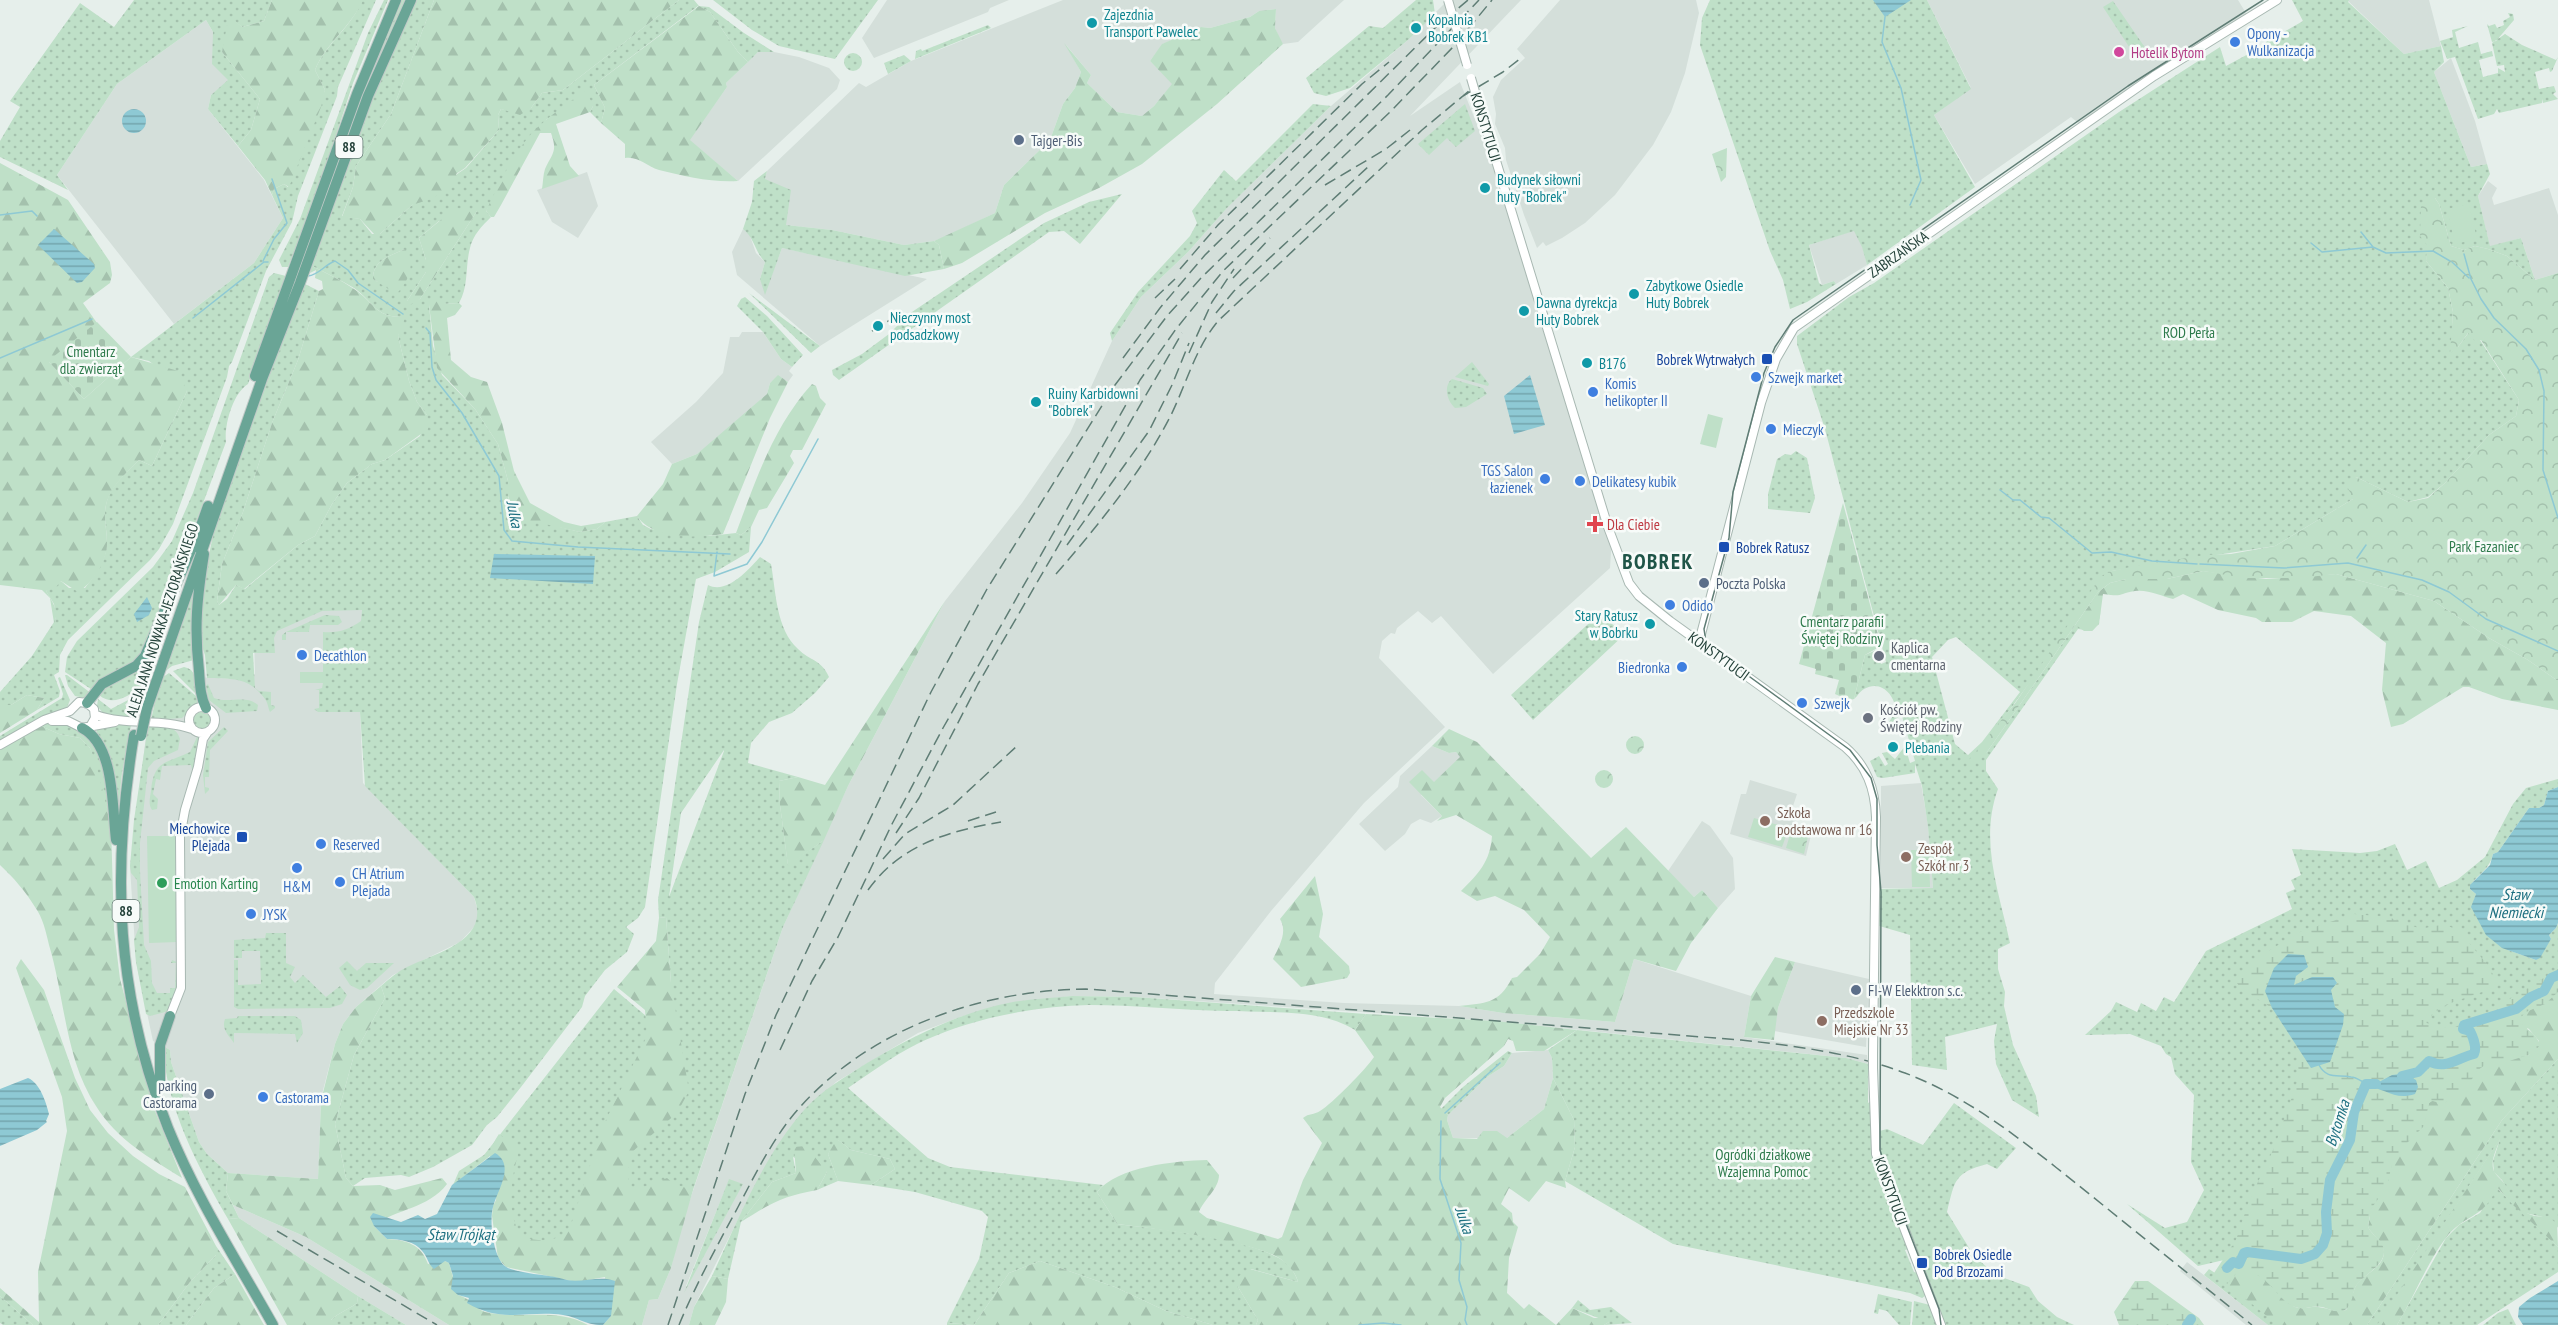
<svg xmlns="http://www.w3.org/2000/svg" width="2558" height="1325" viewBox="0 0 2558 1325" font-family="'PT Sans Narrow',sans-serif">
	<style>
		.built { fill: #d4dfda; fill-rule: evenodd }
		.grass { fill: url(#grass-dots); fill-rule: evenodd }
		.forest { fill: url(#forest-firs) }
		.wetland { fill: url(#wetland-marsh) }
		.cemetery { fill: url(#cemetery-stones) }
		.park { fill: url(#park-crowns) }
		.pitch { fill: #bfe0c8 }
		.water { fill: url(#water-rules) }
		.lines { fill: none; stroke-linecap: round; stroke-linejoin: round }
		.stream { stroke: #8ec9d4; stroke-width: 1.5 }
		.river { stroke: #8ec9d4; stroke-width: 10 }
		.tertiary-casing { stroke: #a8b8b2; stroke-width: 10 }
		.primary-casing { stroke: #c2cac8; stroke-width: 12 }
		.tertiary { stroke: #fff; stroke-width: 8 }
		.primary { stroke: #6aa596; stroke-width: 10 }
		.tram { stroke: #5f7d75; stroke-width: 1.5 }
		.rail { stroke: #5f7d75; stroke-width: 1.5; stroke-dasharray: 12 6; stroke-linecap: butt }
		.tertiary-bridge-casing { stroke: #a8b8b2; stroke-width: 10; stroke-linecap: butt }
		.primary-bridge-casing { stroke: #c2cac8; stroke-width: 12; stroke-linecap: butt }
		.tertiary-bridge { stroke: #fff; stroke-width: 8 }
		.primary-bridge { stroke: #6aa596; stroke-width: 10 }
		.culture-dot { fill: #0f9aa8; stroke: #f7fbf9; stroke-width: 2 }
		.shop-dot { fill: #3f7fe0; stroke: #f7fbf9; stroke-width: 2 }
		.hotel-dot { fill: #d1479c; stroke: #f7fbf9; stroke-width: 2 }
		.service-dot { fill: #5c6f8a; stroke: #f7fbf9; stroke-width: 2 }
		.transit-dot { fill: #1a4fb4; stroke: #f7fbf9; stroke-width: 2 }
		.health-dot { fill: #e0444e; stroke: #f7fbf9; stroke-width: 2 }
		.worship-dot { fill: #6b7280; stroke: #f7fbf9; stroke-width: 2 }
		.education-dot { fill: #8d6e63; stroke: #f7fbf9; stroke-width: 2 }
		.leisure-dot { fill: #2e9e5b; stroke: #f7fbf9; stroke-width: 2 }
		.labels { text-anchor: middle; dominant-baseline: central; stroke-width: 5; stroke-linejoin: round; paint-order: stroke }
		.shield { fill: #f7fbf9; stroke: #637a73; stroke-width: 1.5 }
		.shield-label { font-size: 14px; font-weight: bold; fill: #24423a }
		.culture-label { font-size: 15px; fill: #0d838f; stroke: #f7fbf9; text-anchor: start }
		.shop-label { font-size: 15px; fill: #366cbe; stroke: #f7fbf9; text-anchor: start }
		.hotel-label { font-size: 15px; fill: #b23c85; stroke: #f7fbf9; text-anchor: start }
		.street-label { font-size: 15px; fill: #24423a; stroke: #f7fbf9 }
		.service-label { font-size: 15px; fill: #4e5e75; stroke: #f7fbf9; text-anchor: start }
		.park-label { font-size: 15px; fill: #2d7a4b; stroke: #f7fbf9 }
		.transit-label { font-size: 15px; fill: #164399; stroke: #f7fbf9; text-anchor: end }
		.health-label { font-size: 15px; fill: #be3a42; stroke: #f7fbf9; text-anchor: start }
		.worship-label { font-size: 15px; fill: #5b616d; stroke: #f7fbf9; text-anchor: start }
		.education-label { font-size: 15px; fill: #785e54; stroke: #f7fbf9; text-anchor: start }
		.leisure-label { font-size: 15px; fill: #27864d; stroke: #f7fbf9; text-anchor: start }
		.water-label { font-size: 16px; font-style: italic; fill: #1c6f80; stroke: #f7fbf9 }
		.district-label { font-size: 21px; font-weight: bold; letter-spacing: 1.5px; fill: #1f5548; stroke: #f7fbf9 }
	</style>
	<defs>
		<pattern id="grass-dots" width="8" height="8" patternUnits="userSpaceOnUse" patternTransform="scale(1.5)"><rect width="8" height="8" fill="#bfe0c8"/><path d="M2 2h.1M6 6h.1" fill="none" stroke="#a4c1ad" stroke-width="1.8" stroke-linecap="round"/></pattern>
		<pattern id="forest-firs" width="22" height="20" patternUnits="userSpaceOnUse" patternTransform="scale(1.5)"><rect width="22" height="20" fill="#bfe0c8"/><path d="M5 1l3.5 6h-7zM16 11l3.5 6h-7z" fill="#a4c1ad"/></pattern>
		<pattern id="wetland-marsh" width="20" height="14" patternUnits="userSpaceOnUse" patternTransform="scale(1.5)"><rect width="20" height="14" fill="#bfe0c8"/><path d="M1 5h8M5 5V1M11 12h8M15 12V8" fill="none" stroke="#a4c1ad"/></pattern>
		<pattern id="cemetery-stones" width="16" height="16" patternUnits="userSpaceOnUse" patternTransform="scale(1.5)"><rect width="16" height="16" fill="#bfe0c8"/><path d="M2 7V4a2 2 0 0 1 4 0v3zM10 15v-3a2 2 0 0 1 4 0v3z" fill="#a4c1ad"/></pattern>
		<pattern id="park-crowns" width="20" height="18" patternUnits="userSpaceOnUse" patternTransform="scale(1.5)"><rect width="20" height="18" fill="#bfe0c8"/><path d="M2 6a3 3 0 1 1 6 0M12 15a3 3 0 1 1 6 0" fill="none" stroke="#a4c1ad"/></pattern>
		<pattern id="water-rules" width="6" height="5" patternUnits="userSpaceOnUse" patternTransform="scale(1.5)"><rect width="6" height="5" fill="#8ec9d4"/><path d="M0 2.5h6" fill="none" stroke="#74a5ad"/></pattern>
	</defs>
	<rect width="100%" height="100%" fill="#e6efeb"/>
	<path class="built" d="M887,0H1009L990,8L988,12L874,58L862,38Z
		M1063,0H1344L1298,42L1283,44L1280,40L1275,28L1276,9L1259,11L1250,17L1210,28L1201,27L1163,44L1150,61L1173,84L1154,106L1142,116L1117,112L1087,83L1091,75L1066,45L1081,72L1075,88L1063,104L1050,140L1004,185L995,213L947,236L934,241L904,245L832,230L786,225L765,179L767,171L859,83L866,87L911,61Z
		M1448,0H1521L1410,116L1460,82L1484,142L1491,140L1612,536L1610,568L1493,674L1441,616L1432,623L1418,611L1397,628L1395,634L1391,633L1382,641L1379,658L1445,727L1364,803L1271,911L1215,983L1214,994L1344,1003L1459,1006L1503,1013L1615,1022L1634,959L1751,996L1744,1037L1867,1055L1868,1064L1846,1058L1496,1021L1135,997L1072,996L1012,1003L960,1017L918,1033L836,1082L782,1140L748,1200L694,1307L689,1325H642L649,1300L658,1299L671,1268L681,1226L783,927L848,786L945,601L1022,503L1070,433L1112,341L1141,297L1188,252L1227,208L1331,106L1408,40ZM729,1180L742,1185L687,1287L686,1286Z
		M1560,0H1696L1699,13L1685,73L1671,112L1653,145L1615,195L1585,223L1562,238L1546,246L1543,242L1537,248L1524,215L1506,160L1505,148L1495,124L1496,114L1493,97L1501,80L1525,58L1517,49Z
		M1927,0H2238L2249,18L2082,126L2071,117L1975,184L1934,115L1971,88Z
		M2347,0H2429L2441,46L2404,54Z
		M206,20L213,32V64L229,80L211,95L208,109L264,180L283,218L254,263L174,324L57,175L117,84Z
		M758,52H774L799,57L829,68L840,80L837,89L738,181L689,140L727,87L726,83Z
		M2451,58L2475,121L2487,164L2471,167L2434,72Z
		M587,172L598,206L578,238L552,222L537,190Z
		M2488,181L2497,188L2492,198L2494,205L2549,188L2558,215V273L2535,280L2521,238L2490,247L2478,196Z
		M743,229L749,233L756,253L765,262L760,279L769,282L782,248L927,279L820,346L737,275L732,252Z
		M1858,229L1867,265L1836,284L1834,281L1822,285L1809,245Z
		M742,332H763L781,359L792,367L789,371L793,375L788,382L778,376L770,383L767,394L713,442L697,454L672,464L651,442L696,402L723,373L730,337H739Z
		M343,599L362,609L360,709L363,783L474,897L479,916L476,925L460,942L393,975L356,1007L343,1024L335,1044L321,1098L318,1179L228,1173L207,1154L199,1142L171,1062L170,1050L153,1041L136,962L130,867L146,736L151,717L166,718L197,701L195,677L241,679L247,682L255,674L254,638Z
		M1432,746L1449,753L1456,752L1461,757L1421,795L1442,816L1431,823L1420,819L1411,824L1405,834L1385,851L1359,824L1398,787L1400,776Z
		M1750,780L1797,794L1792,809L1799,811L1792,830L1811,835L1806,856L1730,834L1741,794H1746Z
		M1921,783L1928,825L1933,888H1881V786Z
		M1702,821L1710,826L1733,858L1735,889L1718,908L1702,890L1694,897L1668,871Z
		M1795,962L1869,979L1866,1047L1774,1031L1778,1008Z
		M1548,1050L1552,1058L1553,1078L1544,1109L1507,1138H1453L1447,1120L1448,1115L1487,1077L1504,1066L1512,1053Z
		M233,1205L306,1237L449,1325H406L358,1296L239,1218Z
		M2187,1262L2268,1325H2246L2180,1271Z"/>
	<path class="grass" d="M134,0H272L264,21L242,27L234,21L222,52L260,99L251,130L238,146L208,109L211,95L228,80L212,64L213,32L206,20L117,84L57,175L68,190L0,157V141L20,107L10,101L80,3L114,27Z
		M362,0H376L338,87L337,96L298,196L292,222L266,271L232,362L229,366L227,377L173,524L159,549L150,560L68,640L60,655L59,672L54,675L60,691L59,697L37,710L44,698L27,695L11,705H0V692L32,656L56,619L54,604L46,591L61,581L69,588H85C95,575 107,560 107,542C107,530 103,517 106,505C110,485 126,474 139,460L152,466L187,391L149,361L131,357L254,263L283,218L272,195L274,189L284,184L288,187L325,90L315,70C326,43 352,27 362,0Z
		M384,0H388L353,83L315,200L288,267H282L279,260L300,219L368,33Z
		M400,0H405L376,65L303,265L301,264L352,116Z
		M417,0H434L391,114L356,166L353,187L342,216L360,219L372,234H380L412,205L466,168L499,130L498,115L501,109L511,111L531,108L542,93L563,90L679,0H694L699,6L709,7L744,33L774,52H758L748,62L738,52L710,12L698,6L594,85L605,108L601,123L590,112L593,106L547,119L486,211L491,217C482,226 473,235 470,248C465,266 469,286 459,303L429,305L433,346L442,375L475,409L498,444L508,481V497L513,508L560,527L580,532L597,529L605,522L637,516L643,525L651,529L709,536L736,533L741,535L751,527L749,552L715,572L696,579L677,684L645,907L638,918L626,927L634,934L627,952L605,970L585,996L582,1007L521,1087L497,1117L487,1125L472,1145L433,1167L409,1177L401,1175L365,1178L353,1186L346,1178L335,1124L354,1055L385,998L381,986C389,979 397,972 407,967C437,952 491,941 474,897L365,786L360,712H318L314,709L319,708V690H315L322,688L323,683V632C339,633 348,630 361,621L362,610L322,611L277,631L274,638L275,653H253L255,688L259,691L271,692V705L275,706V708L270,712C268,708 268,703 265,699C249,677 233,679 207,678L205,655L199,638L207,564L215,526L289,320L305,284L319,291L298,360L272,423L243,512L222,564L217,601L219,605L227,599L236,585L245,589L298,545L315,536L332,504L347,483L372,464L385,460L420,436L427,415L417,402L409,381L398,336L401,317C375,317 373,301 354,288C341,280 326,273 312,266L377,86ZM477,211L420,299L407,301L426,272V260L419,238L439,221ZM405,249L378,282L373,279C373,260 390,256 405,249Z
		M713,0H878L835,59L779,46L752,30Z
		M1416,0H1433L1435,14L1408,40L1350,88L1326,96L1314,93L1306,78L1369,26L1383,28Z
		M1710,0H1927L1971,89L1934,115L1975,187L1867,265L1862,247L1854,231L1809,245L1819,283L1822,285L1834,281L1836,284L1807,302L1790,309L1783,280L1770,251L1700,45L1702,18Z
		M2292,0H2349L2348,2L2404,54L2441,46L2444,62L2434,72L2471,167L2487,164L2490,174L2478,196L2490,246L2521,238L2535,280L2507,256L2488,249L2475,246L2464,250L2451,246L2439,204L2435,198L2426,261L2448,288L2453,312L2452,328L2458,347L2469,332L2480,340L2519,400L2516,416L2489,435L2445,483L2428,497L2408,502L2356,477L2353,499L2275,546L2112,571L1986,742L1970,760L1987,752L2098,592C2100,607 2104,619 2092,631L2078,629L1986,760V771L1998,789C1979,841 1999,891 2010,943L1998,949V969L2005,992L2004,1006L2013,1045L2036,1096L2039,1117L2012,1100L1996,1064L1994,1041L1997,1024L1945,1037L1947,1070L1912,1065L1910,935L1876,925L1875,889L1933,888L1928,827L1922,786L1915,764V773L1883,778L1877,777L1870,761L1879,756L1885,766L1888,764L1882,753L1887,752L1895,759L1905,746L1910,763L1915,761L1902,716L1898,717L1891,726L1889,722L1896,711C1895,695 1881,679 1864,689C1860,691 1857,697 1854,699L1865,655L1876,650L1877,652L1873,654L1876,660L1879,659L1881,664L1886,662L1825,429L1797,344V336L1849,297L1874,283L2119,112L2220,47L2226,66L2267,44L2266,42L2303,21ZM1956,637L2020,692L1982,742L1968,755L1955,744L1932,657L1948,640Z
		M2113,1L2148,52L2137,59L2103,7Z
		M2508,13L2513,14L2514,20L2496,41L2492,42L2487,24L2489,26L2495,24L2497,28L2504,25L2503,21L2510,17Z
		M988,25L991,28L915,59L916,51L921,49L922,51Z
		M2468,26L2455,32L2459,48L2478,42L2481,54L2492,51L2493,56L2479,60L2483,77L2498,73V68L2505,72L2501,43L2504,65L2497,66L2492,43L2505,34L2522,45L2556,60L2558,57L2552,71L2550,72L2549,68L2535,72L2539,89L2554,86L2556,92L2553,94L2558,99L2543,103L2542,99V103L2499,113L2497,109L2494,114L2478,119L2455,57L2447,59L2440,41L2453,37L2452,30Z
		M844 62a9 9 0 1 1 18 0a9 9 0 1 1-18 0Z
		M904,55L911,61L888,74L884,63Z
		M1313,104L1331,106L1227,208L1188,252L1141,297L1112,341L1110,333L1138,292L1190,236L1197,223L1192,211L1224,170L1236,181Z
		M1465,104L1475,131L1456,147L1447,138L1429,155L1418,144Z
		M767,171L765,179L791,190L786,225L832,230L904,245L934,241L939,245L944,269L905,276L782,248L765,295L760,279L765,262C755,252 754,237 743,229L752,202L754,181Z
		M1122,194L1080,244L1064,231L1049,232L839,380L833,375L832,370L862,354L889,334L909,314L1044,223L1089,202Z
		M274,273L286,276L281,290L248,384C233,393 224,425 226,442L170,591L138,659L94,691L65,672L67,657L77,641L153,567L172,541L193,493L269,277Z
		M749,293L820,346L811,353Z
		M745,297L767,316L803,355L792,367L781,359L763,332L737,306L741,299Z
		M1472,362L1489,384L1488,386L1455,377Z
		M1452,379L1483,388L1487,394L1466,407L1455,408C1447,401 1443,386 1452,379Z
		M1796,451L1807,458L1815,498L1810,513L1768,509V494L1777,459L1785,454L1791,455Z
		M760,557L771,564C776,592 776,629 798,649C810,661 821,659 829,677L815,693L792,713L769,722L751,743L748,763L798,777L779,781L780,805L788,865L824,840L783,927L693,1190L657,1253L506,1267L490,1156L453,1185L459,1171L484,1155L614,989L652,1021L671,983L666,917L659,918L658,900L699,622L708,585C727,595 749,569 760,557ZM724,750V751L669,897L681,813Z
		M196,576L194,660L172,666L163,673Z
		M1599,614L1625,634L1533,720L1511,695Z
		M325,615L339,616L342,622L338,625H310L309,632H286V640H282V635L286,632Z
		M156,639L141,687C128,696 113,707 99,695L109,684L130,673Z
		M184,667C198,670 195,682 196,694L173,671Z
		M169,673L196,696L198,702L182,718L151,720L160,679Z
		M65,675H67L92,694L85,698L75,696L68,686Z
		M60,677L70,700L66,710L0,742V736L62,698L63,694L58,678Z
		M208,684L214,698C230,704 246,694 258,705L257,711L226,713L209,700L206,686Z
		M140,693L132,718L104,714L97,706L98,699L111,709L130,699L125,705L128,707L134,697Z
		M193 721a9 9 0 1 1 18 0a9 9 0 1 1-18 0Z
		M52,722C63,724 77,727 87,734C104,746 108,804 111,824L90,748L80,738L59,734L41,726Z
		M108,725H131L122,773L118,813L96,734L97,729Z
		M148,726C161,727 176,724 180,739L178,750L154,761L148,768L140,843V871L144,945L151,961L152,983L157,993H170V988H175L176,963H171L172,960L177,962L176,988L169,1011L150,1016L146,1014L136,962L134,940L139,927L137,880L131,873L130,866L134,820Z
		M224,727L228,731L210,750L209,777H205V787L209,788V790L205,794L203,775L208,742Z
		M197,737L199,738L193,773L191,765L162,766L160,780L156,779L153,794L158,799L157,809L152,810C148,804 150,798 151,791C154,760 165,764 190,752Z
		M2558,779V787L2548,791L2544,805L2539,808H2529L2498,852L2493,854C2488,874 2473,875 2470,889L2476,894L2472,907L2478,918L2508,950L2536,960L2551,939L2549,935L2556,928L2558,923V992L2278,1325H2268L2204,1275L2209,1269L2215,1273L2224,1260L2198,1266L2127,1204L2165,1228L2187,1222L2204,1190L2191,1162L2194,1095L2175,1074L2171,1057L2166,1054L2161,1046L2130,1034L2085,1035L2111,1011L2116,1002L2137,1012L2141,1003L2156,1011L2164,997L2174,1002L2206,951L2292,909L2286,893L2295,889L2291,880L2301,875L2292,849L2360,853L2377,851L2395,844L2407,870L2426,861L2439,888L2457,880L2485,857L2513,804L2526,788Z
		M266,933H286V963L295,967L290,977L295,983L303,975L326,997L340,986L347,995L342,1004L330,1008L238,1009L234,1007V960H238V985L261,984L260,951H242V958H234V940L265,938Z
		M347,961L357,971L366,963H394L367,988L360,990L350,985L339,968Z
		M1072,996L1135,997L1366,1014L1355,1030C1320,1008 1267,1013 1226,1011C1181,1010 1135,1005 1089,1005C1033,1006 968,1019 917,1044C893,1056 870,1073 848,1088L928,1158L950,1167L1103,1185L1097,1192L1117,1224C1159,1229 1243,1238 1279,1258C1288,1263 1295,1272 1298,1282L1251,1269L1238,1287L1258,1320L1256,1325H1213L1166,1311L1115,1287L1040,1261L1009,1273L974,1325L947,1323L979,1259L988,1217L982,1211L915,1192L871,1185L895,1169L890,1159L851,1150L838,1140L828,1154L838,1181L817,1190L827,1172L793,1157L796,1173L772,1182L741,1222L728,1279L712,1276C738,1220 763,1156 805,1109C822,1090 845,1077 867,1063C913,1036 960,1012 1013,1002C1032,999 1052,998 1072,996Z
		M238,1016H295L301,1020L303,1033L297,1043L295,1034L234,1033V1043C229,1036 221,1029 225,1019L237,1018Z
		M1577,1030L1846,1058L1868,1064V1103L1870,1102L1872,1148L1909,1249L1905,1250L1914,1272L1918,1273L1925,1296L1922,1298L1910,1293L1673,1244L1565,1181L1575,1147L1574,1120L1553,1078L1552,1058L1548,1050Z
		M163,1046L170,1050L171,1062L199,1142L207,1154L228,1173L226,1191L239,1218L228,1219C198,1167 166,1107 163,1046Z
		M1508,1051L1512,1053L1504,1066L1487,1077L1448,1115L1441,1109L1463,1087Z
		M2558,1059V1228L2556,1224L2543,1217L2525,1213L2517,1206L2502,1180L2494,1172L2493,1161L2500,1139L2378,1325H2367L2502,1120Z
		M1954,1103L2016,1148L1997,1169L1987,1164C1954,1173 1955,1180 1947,1212L1974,1256L1996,1275L2029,1287L2038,1301L2057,1317L2074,1325H1944L1879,1153L1876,1132L1887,1129L1923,1145Z
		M729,1179L743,1184L684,1293Z
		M2498,1184L2499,1190L2558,1247V1272L2477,1325H2397L2446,1238L2459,1225L2480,1213Z
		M216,1246L235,1274L214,1288L186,1325H158L190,1282L216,1255Z
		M1878,1294L1912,1302L1910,1325H1899L1887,1311L1879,1309L1878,1314L1874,1313Z
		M0,1296L33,1325H3L0,1323Z
		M358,1296L406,1325H331V1320C338,1313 349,1309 357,1303Z
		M1578,1300L1590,1310L1611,1307L1632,1323L1604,1325L1609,1322L1572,1308Z
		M1914,1301L1930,1305L1938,1325H1912Z
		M2508,1309L2516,1325H2483L2498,1313Z"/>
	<path class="forest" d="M272,0H363C351,27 326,43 315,70L325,90L321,107L289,187L284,184L274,189L272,195L265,180L238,146L251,130L260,99L222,52L228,20H234L242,27L264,21Z
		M434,0H679L563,90L542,93L531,108L520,115L501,109L498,115L499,130L465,168L456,174L457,178L434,198L412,205L380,234L375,235L360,219L342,217L353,187L356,166L391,114Z
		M699,6L710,12L738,52L748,62L726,83L727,87L690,140L738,181C713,183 684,176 659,170C646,166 639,156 625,158V144L601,123L605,108L594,85Z
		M1276,9L1275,28L1283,44L1217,104L1142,164L1099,188L1045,213L962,263L944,269L939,245L934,241L995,213L1004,185L1050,140L1063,104L1075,88L1081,72L1064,43L1091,75L1087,83L1117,112L1142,116L1154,106L1172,84L1150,61L1162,44L1201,27L1210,28L1250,17L1259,11Z
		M586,90L593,106L590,112L556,124L570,166L579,176L542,189C543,183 543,175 545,169C552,153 558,152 551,133H540L501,205L494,217H491L486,211C499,184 511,157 531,134C547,117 567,104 586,90Z
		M0,163L68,200L110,262L112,275L110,283L83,303L97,323L49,362L84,399L131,357L178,371L187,391L152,466L139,460C126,474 111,485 106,505C103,517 107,530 107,542C108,560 93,583 78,592L61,581L56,587L46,591C52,600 60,613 54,623L50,598L42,590L0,585Z
		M455,208L477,211L420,299L408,306L407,301L426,272V260L419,238Z
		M405,249C417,263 408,283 396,294L373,279C373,260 390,256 405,249Z
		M312,266C326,273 341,280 354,289C373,301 375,317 401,317L404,320L398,336L409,381L417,402L427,415L428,429L385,460L372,464L347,483L332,504L315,536L298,545L244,589L236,585L219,605L217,601L222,564L243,512L272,423L298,360L319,291L323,289L322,281L315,278L316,270L310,273Z
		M435,299L443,304L459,303L462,306L455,315L447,318L451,360L471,377L487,382L502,423L514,471L530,503L564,522L581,526L605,522L597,529L580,532L527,520L513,508L508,496V481L498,444L475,409L437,368L429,305Z
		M778,375L788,382L770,418L723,534C697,538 653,540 637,516L663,484L672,464L697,454L767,394L770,383Z
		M812,384L816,386L820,398L826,404L802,450H793L790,456L794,463L767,508L759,510L751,527L741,535L736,533C756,480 773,427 812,384Z
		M2203,571L2266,579L2336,574L2434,601L2489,638L2528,660L2558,681V710L2502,699L2469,687H2463L2403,724L2391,727L2382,690L2386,643L2351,616L2314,611L2292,622H2262L2256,618L2218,610L2183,594L2173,599C2162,596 2147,589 2135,591C2117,594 2124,597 2103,594L2099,624L2092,631H2084L2076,625L2098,592L2110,583L2126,579H2167Z
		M945,601L848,786L824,840L788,866L780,805L779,781L798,777L825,785Z
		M27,695L44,698L37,710L0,733V705H11Z
		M41,726L59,734L80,738L90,748L95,760L111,824L114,930L120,979L155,1111L182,1178C150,1158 117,1140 96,1106C65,1059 65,998 49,945C46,932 43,918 35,907C26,892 13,877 0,865V750Z
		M1449,729L1477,742L1591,858L1626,827L1694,897L1702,890L1718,908L1691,943L1676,971L1634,959L1615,1022L1503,1013L1459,1006C1485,1003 1499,1004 1512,978L1517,977L1540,954L1550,937L1524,910L1495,896L1477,901L1461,891C1479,873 1490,862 1492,836L1456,815L1437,821L1442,816L1409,782L1422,770L1434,782L1460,757L1456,752L1449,753L1432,746Z
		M1315,876L1323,914L1319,937L1349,966L1350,973L1347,978L1301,987L1273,959C1279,947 1288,932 1280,919Z
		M666,917L671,983L689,1091L677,1113L632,1152L628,1171L629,1188L644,1187L667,1178L674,1184L693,1190L671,1268L658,1299L649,1300L642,1325H603L611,1316L605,1277L577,1282L567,1280L506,1267L498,1258L492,1216L493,1206L501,1190C494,1167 484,1155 499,1134L514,1146L518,1154C511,1182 505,1212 522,1237C542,1242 556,1243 570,1228L601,1130L647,1036L645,1010L617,987L656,941L659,918Z
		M1775,957L1795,962L1778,1008L1774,1040L1744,1037L1751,996Z
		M21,959L44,990L75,1078L90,1110L108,1133L133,1156L159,1174L185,1187L216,1246V1255L190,1282L158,1325H33L0,1296V1288L39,1322L38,1272L67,1131L62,1097L16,968Z
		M381,986L385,998L354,1055L335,1124L346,1178L353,1186L380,1185L395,1190L442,1178L447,1184C428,1209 397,1208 374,1226L387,1239C406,1240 421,1244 428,1264L445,1261L449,1263L458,1295C472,1299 477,1310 485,1312C520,1320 556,1307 588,1325H449L306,1237L233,1205L226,1191L228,1173L318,1179L321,1101L335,1044L343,1024L356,1007Z
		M2558,992V1059L2502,1120L2367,1325H2278L2227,1284L2238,1271C2269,1270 2274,1298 2295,1307C2303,1310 2310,1306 2318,1307C2328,1308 2336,1313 2346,1310C2352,1302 2352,1292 2357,1284C2366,1272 2394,1263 2380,1242C2377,1237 2371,1233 2368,1227L2371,1209L2381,1196L2392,1164L2402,1148L2424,1126L2429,1103L2432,1101L2445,1103L2468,1085L2478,1070L2489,1062L2529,1055L2539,1041L2529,1029L2518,1022V1020C2529,1007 2546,1004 2558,992Z
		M1366,1014L1496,1021L1577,1030L1544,1051H1516L1513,1041L1508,1039L1504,1046L1445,1098L1440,1107L1448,1115L1447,1120L1453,1138L1477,1139L1483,1131H1497L1507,1138L1544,1109L1553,1078L1574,1120L1575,1147L1565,1181L1566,1188L1546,1181L1529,1202L1509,1188L1501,1204L1512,1213L1513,1222L1518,1227L1509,1258L1507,1293L1524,1309L1529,1304L1556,1325L1572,1308L1594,1318H1607L1609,1322L1604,1325H1256L1258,1320L1238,1287L1239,1276L1250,1269L1298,1282C1296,1273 1289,1266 1282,1260C1257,1241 1151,1228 1117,1224L1097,1192C1118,1166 1175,1161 1207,1160L1219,1175C1219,1189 1204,1199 1199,1212L1207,1218L1278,1239L1282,1237L1303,1180L1322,1143L1303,1118C1309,1113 1314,1115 1320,1111C1333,1103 1366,1069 1374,1057L1355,1030Z
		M2501,1137C2498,1146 2491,1158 2493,1168C2494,1174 2500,1178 2504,1183C2516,1201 2521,1220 2548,1216L2557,1224L2558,1247L2513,1205L2497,1187C2483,1221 2464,1213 2445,1239C2426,1265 2414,1297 2397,1325H2377Z
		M837,1139L851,1150L890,1159L895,1169L871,1185L838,1181L828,1154Z
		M806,1146L827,1172L817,1190C783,1196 769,1204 741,1222L772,1182L796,1173L794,1147Z
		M239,1218L358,1296L357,1303C349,1309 338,1313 331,1320V1325H287L228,1219Z
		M1040,1261L1115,1287L1166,1311L1213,1325H947V1323L974,1325L1009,1273Z
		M235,1274L264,1325H186L214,1288Z
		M712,1276L728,1279L726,1302L715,1325H689L694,1307Z"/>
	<path class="wetland" d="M2354,914L2388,917L2421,929L2443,924L2458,930L2487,964L2498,983C2475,1001 2445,996 2426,1022L2431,1026L2453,1028L2492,1010L2558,969V992L2545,1004L2526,1012L2518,1020V1023C2528,1029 2535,1033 2540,1044L2535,1053L2509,1061L2489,1062L2478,1070L2468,1085L2445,1103L2432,1101L2429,1103L2424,1126L2402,1148L2392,1164L2387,1186L2371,1209L2368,1227C2371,1233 2376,1236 2380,1241C2395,1262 2364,1273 2356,1286C2352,1293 2353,1305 2345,1310C2339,1314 2329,1309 2322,1307C2314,1305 2307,1309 2299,1308C2276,1304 2272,1270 2238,1271L2227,1284L2214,1273L2236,1240L2249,1201L2274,1148L2299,1077L2297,1046L2311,1067L2330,1062L2343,1025L2344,1014L2335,1007L2331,990L2337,983L2312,977L2294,985L2296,976L2265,991L2272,1008L2241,989L2237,983L2256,959L2297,933Z
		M2135,1281H2148L2199,1318L2204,1325H2119L2114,1312Z"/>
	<path class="cemetery" d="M97,322L131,357L84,399L48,361Z
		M1843,503L1881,646L1865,655L1854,699L1848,700L1835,694L1839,680L1815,674L1816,669L1799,664Z"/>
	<path class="park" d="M1727,148L1726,177L1721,182L1712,154Z
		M2435,198L2439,204L2451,246L2464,250L2475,246L2488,249L2507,256L2535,280L2558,273V681L2528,660L2489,638L2434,601L2336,574L2300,578H2244L2203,571L2167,579H2126L2110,583L2098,592L1987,752L1973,764L1969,760L2016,702L2101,576L2112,571L2135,566L2206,555L2231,554L2275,546L2353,499L2347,486L2356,477L2408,502L2428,498L2445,483L2489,435L2516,416L2519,400L2481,340L2476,342L2468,333L2458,347L2450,354L2453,312L2448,288L2426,261L2427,245L2420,236L2421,203Z
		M1626 745a9 9 0 1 1 18 0a9 9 0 1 1-18 0Z
		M1595 779a9 9 0 1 1 18 0a9 9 0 1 1-18 0Z
		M1791,831L1808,836L1804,854L1786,848Z"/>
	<path class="pitch" d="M2469,204L2477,239L2455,244L2447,209Z
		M1708,414L1723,418L1716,448L1700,444Z
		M300,672H323V683H300Z
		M1754,818L1789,828L1782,847L1748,837Z
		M147,836H177V942L149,943Z
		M1911,850H1929L1930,887H1912Z"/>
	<path class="water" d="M1873,0H1911L1885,17Z
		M122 121a12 12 0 1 1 24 0a12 12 0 1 1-24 0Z
		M54,229L94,264L95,268L82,282L77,283L38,245Z
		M1530,375L1545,425L1514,434L1504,396Z
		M494,554L595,556L593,584L490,578Z
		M147,597L152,608L149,615L137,622L134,614Z
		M2558,787V923L2556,928L2549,935L2551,939L2540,958L2536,960L2502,948L2486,935L2471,907L2476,894L2470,889V885L2490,865L2493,854L2498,852L2529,808H2539L2544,805L2548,791Z
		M2288,954L2304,955L2308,967L2296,976L2294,985L2312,977H2333L2337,983L2331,990L2335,1007L2344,1014L2343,1025L2330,1062L2311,1068L2272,1008L2265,991L2274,968Z
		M2414,1068L2415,1075L2411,1077L2416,1080L2418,1087L2415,1094C2394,1101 2386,1088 2365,1086L2363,1083L2379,1082L2392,1075L2408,1073Z
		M28,1078C40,1083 46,1102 49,1114L46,1121L47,1122L37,1130L0,1146V1089Z
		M495,1153C516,1165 497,1191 493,1207C489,1221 493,1262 508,1268C526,1275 548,1274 567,1280C583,1283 600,1275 615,1281L611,1316L603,1325C583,1325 579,1317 563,1315C527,1310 503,1324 467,1303L469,1298L458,1295L451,1289L453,1276L449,1263L445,1261L434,1269C428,1264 428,1258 423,1252C415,1241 400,1239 387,1239L374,1226L370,1217L373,1213L401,1222L418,1215L425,1219L437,1214L452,1185Z
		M2558,1281V1325H2523L2518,1317L2519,1307L2530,1298Z"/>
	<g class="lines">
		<path class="stream" d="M1885,17L1882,42L1901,88L1921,180L1910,205
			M0,215L32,211L37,216
			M2361,232L2373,247L2386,253L2433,251L2450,261
			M2311,243L2322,252L2373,247
			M2464,254L2471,279L2481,299L2494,318L2526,349L2539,370L2544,391L2543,470L2558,518
			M263,261L274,239L287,223L272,179
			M2452,262L2469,278
			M308,276C319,275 324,265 335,261L348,270L358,283L403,314
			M193,318L264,262H268
			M426,328L430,333L432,367L436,380L462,413L499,476L504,530L512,541L578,547L730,554
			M0,358L92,319
			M2000,490L2013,500H2020L2041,517L2049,518L2092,553L2111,552L2152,561L2197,564
			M717,552L714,576L747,564L762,542L818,439
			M2357,558L2366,545
			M2200,564L2284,568L2348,563L2422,580L2449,592L2486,619L2558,651
			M2319,1065C2327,1080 2338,1074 2351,1077C2356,1077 2361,1081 2365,1083
			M1445,1113L1500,1063
			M1441,1121L1440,1179L1461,1243L1459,1280L1467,1307L1465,1320L1467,1325
			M1359,1325L1383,1323L1401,1325"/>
		<path class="river" d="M2402,1076L2418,1072L2429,1061C2446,1070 2457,1058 2474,1054C2477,1048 2473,1037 2470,1031L2463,1029L2464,1025L2516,1009L2531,997L2544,991L2551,978L2558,975
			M2227,1268L2233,1262L2239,1264L2244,1253L2247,1252L2301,1259L2315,1254L2323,1245L2327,1233L2326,1212L2330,1180L2350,1140L2354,1112L2366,1084H2376
			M2187,1325L2191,1319"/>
		<g class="tertiary-casing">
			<path id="tertiary" d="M1478,102L1608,527L1629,583L1639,596L1670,621L1845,747C1867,766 1875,789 1876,817L1873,1054
				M1699,642L1761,403L1776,359L1794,328L2154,76L2277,0
				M189 720a13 13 0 1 1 26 0a13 13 0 1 1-26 0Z
				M96,715C127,726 161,718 192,729
				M52,721H68L82,728L115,722
				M0,745L44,720L70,711L79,702L87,703L94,709L95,718L91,725
				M170,1016L181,988L180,837L185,810L198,767L203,739L207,733
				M1873,1068L1876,1154L1941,1325"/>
		</g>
		<g class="primary-casing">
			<path id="primary" d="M255,376L357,94L396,0
				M193,548L208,506
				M204,554C197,598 194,627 199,671C200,684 200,696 206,708
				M87,703L102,684L136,666L145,656L194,543
				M147,708L262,379L300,283L368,96L411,0
				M82,728C115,745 112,807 116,840
				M134,735C111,874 116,996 168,1128C196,1197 237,1261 273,1325
				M160,1084V1045L170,1016"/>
		</g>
		<use href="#tertiary" class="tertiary"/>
		<use href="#primary" class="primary"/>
		<path class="tram" d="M1941,1325L1939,1309L1891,1185L1880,1150L1881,892L1877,845V799L1871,778L1850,750L1713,650L1706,642L1704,629L1729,538L1733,492L1764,373L1775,347L1793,320L2128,86L2263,0"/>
		<path class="rail" d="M1463,96L1503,72L1521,58
			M1325,185L1386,149L1410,130
			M1180,269L1218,225L1362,84L1389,62
			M1233,278L1270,238
			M1155,298L1175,279
			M1216,313L1234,291L1369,166
			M872,331L890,320
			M1189,353L1212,302L1234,269
			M1123,358L1160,308L1205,255L1435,28L1468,0
			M1067,545L1149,431L1172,385L1189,343
			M1056,574C1096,528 1141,473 1169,419C1186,386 1194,350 1218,321L1422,130L1469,91
			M968,821L996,812
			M896,833L919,798L978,684L1182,333
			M883,859L905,834L953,805L1017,746
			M868,890C900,845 948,831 1001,822
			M780,1050L812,981L838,937L892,824L943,728L1140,380L1176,329L1223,271L1391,111L1454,46L1492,0
			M277,1231L437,1325
			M668,1325L745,1094L776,1015L931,692L987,589L1115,385L1167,316L1202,277L1388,95L1479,0
			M679,1325C696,1284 717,1246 738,1207C755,1175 771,1142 794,1114C865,1030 979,990 1086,989L1741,1040C1796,1046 1852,1053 1905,1073C1976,1100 2034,1150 2093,1197C2146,1240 2199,1282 2252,1325"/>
		<g class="tertiary-bridge-casing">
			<path id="tertiary-bridge" d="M1448,0L1467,65
				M1471,78L1478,102
				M1873,1068V1054"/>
		</g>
		<g class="primary-bridge-casing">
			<path id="primary-bridge" d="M141,736L147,708"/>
		</g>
		<use href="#tertiary-bridge" class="tertiary-bridge"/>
		<use href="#primary-bridge" class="primary-bridge"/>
	</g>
	<g class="culture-dot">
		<circle cx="1092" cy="23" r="6"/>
		<circle cx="1416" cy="28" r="6"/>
		<circle cx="1485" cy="188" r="6"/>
		<circle cx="1634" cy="294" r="6"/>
		<circle cx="1524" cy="311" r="6"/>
		<circle cx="878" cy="326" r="6"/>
		<circle cx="1587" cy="363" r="6"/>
		<circle cx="1036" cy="402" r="6"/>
		<circle cx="1650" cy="624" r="6"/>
		<circle cx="1893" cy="747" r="6"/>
	</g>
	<g class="shop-dot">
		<circle cx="2235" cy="42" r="6"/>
		<circle cx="1756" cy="377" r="6"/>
		<circle cx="1593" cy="392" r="6"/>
		<circle cx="1771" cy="429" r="6"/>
		<circle cx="1545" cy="479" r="6"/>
		<circle cx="1580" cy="481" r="6"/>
		<circle cx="1670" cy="605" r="6"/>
		<circle cx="302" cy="655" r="6"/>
		<circle cx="1682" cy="667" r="6"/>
		<circle cx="1802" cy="703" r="6"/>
		<circle cx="321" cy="844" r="6"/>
		<circle cx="297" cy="868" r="6"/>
		<circle cx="340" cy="882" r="6"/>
		<circle cx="251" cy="914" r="6"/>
		<circle cx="263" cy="1097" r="6"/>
	</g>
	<circle class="hotel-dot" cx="2119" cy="52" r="6"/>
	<g class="service-dot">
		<circle cx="1019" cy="140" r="6"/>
		<circle cx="1704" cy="583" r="6"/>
		<circle cx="1856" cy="990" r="6"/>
		<circle cx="209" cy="1094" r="6"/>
	</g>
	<g class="transit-dot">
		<rect x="1761" y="353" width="12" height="12" rx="3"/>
		<rect x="1718" y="541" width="12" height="12" rx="3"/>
		<rect x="236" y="831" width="12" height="12" rx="3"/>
		<rect x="1916" y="1257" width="12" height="12" rx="3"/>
	</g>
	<path class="health-dot" d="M1592 515h6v6h6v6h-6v6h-6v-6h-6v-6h6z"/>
	<g class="worship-dot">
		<circle cx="1879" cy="656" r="6"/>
		<circle cx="1868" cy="718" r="6"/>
	</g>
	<g class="education-dot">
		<circle cx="1765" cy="821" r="6"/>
		<circle cx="1906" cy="857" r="6"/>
		<circle cx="1822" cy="1021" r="6"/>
	</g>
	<circle class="leisure-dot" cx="162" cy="883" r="6"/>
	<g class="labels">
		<g class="shield">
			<rect x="335.5" y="136" width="27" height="22" rx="4.5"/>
			<rect x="112.5" y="900" width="27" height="22" rx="4.5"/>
		</g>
		<g class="shield-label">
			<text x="349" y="147">88</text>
			<text x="126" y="911">88</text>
		</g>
		<g class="culture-label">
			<text x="1104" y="14">Zajezdnia<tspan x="1104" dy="17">Transport Pawelec</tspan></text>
			<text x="1428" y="19">Kopalnia<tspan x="1428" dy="17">Bobrek KB1</tspan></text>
			<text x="1497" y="179">Budynek siłowni<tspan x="1497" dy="17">huty "Bobrek"</tspan></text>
			<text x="1646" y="285">Zabytkowe Osiedle<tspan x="1646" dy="17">Huty Bobrek</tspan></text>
			<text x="1536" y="302">Dawna dyrekcja<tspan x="1536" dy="17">Huty Bobrek</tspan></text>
			<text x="890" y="317">Nieczynny most<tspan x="890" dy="17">podsadzkowy</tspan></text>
			<text x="1599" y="363">B176</text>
			<text x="1048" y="393">Ruiny Karbidowni<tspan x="1048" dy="17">"Bobrek"</tspan></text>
			<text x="1638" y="615" text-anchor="end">Stary Ratusz<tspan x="1638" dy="17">w Bobrku</tspan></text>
			<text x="1905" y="747">Plebania</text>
		</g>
		<g class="shop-label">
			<text x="2247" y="33">Opony -<tspan x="2247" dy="17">Wulkanizacja</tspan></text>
			<text x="1768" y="377">Szwejk market</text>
			<text x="1605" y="383">Komis<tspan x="1605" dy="17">helikopter II</tspan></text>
			<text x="1783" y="429">Mieczyk</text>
			<text x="1533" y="470" text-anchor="end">TGS Salon<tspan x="1533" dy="17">łazienek</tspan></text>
			<text x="1592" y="481">Delikatesy kubik</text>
			<text x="1682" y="605">Odido</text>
			<text x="314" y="655">Decathlon</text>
			<text x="1670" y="667" text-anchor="end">Biedronka</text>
			<text x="1814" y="703">Szwejk</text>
			<text x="333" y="844">Reserved</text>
			<text x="352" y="873">CH Atrium<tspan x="352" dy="17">Plejada</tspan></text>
			<text x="297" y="886" text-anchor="middle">H&amp;M</text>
			<text x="263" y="914">JYSK</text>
			<text x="275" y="1097">Castorama</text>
		</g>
		<g class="hotel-label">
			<text x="2131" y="52">Hotelik Bytom</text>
		</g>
		<g class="street-label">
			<text transform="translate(1486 127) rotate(73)">KONSTYTUCJI</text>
			<text transform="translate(1898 254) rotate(-35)">ZABRZAŃSKA</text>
			<text transform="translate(162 620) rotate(-72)">ALEJA JANA NOWAKA-JEZIORAŃSKIEGO</text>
			<text transform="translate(1719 656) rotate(36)">KONSTYTUCJI</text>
			<text transform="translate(1891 1191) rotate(70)">KONSTYTUCJI</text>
		</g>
		<g class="service-label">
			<text x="1031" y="140">Tajger-Bis</text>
			<text x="1716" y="583">Poczta Polska</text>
			<text x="1868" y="990">FI-W Elekktron s.c.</text>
			<text x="197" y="1085" text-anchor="end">parking<tspan x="197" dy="17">Castorama</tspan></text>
		</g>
		<g class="park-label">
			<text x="2189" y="332">ROD Perła</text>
			<text x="91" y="351">Cmentarz<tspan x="91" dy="17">dla zwierząt</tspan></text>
			<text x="2484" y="546">Park Fazaniec</text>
			<text x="1842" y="621">Cmentarz parafii<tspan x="1842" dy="17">Świętej Rodziny</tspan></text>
			<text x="1763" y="1154">Ogródki działkowe<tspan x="1763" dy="17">Wzajemna Pomoc</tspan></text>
		</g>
		<g class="transit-label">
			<text x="1755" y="359">Bobrek Wytrwałych</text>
			<text x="1736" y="547" text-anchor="start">Bobrek Ratusz</text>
			<text x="230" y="828">Miechowice<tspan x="230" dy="17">Plejada</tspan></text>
			<text x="1934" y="1254" text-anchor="start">Bobrek Osiedle<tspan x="1934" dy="17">Pod Brzozami</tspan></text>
		</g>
		<g class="health-label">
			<text x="1607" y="524">Dla Ciebie</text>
		</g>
		<g class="worship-label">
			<text x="1891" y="647">Kaplica<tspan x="1891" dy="17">cmentarna</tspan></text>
			<text x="1880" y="709">Kościół pw.<tspan x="1880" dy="17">Świętej Rodziny</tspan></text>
		</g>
		<g class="education-label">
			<text x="1777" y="812">Szkoła<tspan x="1777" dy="17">podstawowa nr 16</tspan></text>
			<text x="1918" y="848">Zespół<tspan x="1918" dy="17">Szkół nr 3</tspan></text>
			<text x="1834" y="1012">Przedszkole<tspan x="1834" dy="17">Miejskie Nr 33</tspan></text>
		</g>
		<g class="leisure-label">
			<text x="174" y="883">Emotion Karting</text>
		</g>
		<g class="water-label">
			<text transform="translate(515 514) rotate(79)">Julka</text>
			<text x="2516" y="894">Staw<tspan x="2516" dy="18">Niemiecki</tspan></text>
			<text transform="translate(2337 1123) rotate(-72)">Bytomka</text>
			<text transform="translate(1465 1220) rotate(72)">Julka</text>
			<text x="461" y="1234">Staw Trójkąt</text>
		</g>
		<g class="district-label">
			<text x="1658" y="561">BOBREK</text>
		</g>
	</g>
</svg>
